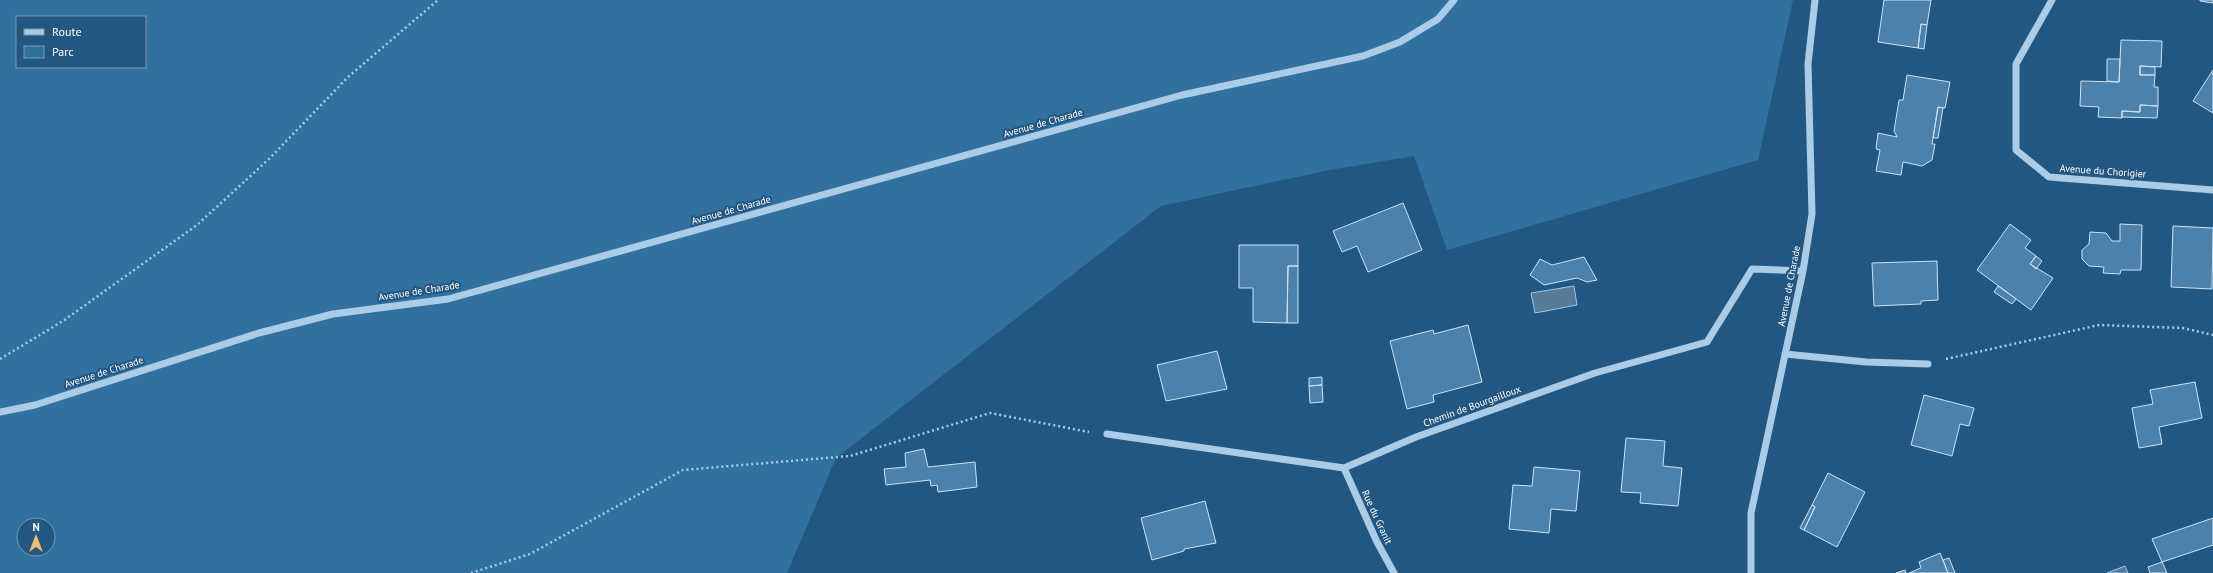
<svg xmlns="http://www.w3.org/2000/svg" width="2213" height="573" viewBox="0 0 2213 573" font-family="'PT Sans',sans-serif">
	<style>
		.green { fill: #32709e; fill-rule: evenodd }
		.water { fill: #557b99; stroke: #9dc9e9 }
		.building { fill: #4b81ab; stroke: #cde4f6 }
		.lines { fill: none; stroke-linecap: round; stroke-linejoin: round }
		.path { stroke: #a9cde8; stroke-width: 2.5; stroke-dasharray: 2 3; stroke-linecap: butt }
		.minor { stroke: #a9cde8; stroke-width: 7 }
		.labels { text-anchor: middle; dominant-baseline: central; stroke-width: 4; stroke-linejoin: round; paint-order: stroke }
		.street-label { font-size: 10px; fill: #fff; stroke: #225782 }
	</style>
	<rect width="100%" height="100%" fill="#225782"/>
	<path class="green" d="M0,0H1793L1758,160L1447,250L1414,156L1330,170L1161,206L836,458L787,573H0ZM17,17H145V67H17ZM24,525H48V549H24Z"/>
	<path class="water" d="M1574,286L1577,305L1535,313L1531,293Z
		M2125,566L2128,573H2107Z"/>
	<path class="building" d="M1884,0H1931L1927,25L1921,24L1918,48L1878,42Z
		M2200,0H2213V3L2200,1Z
		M1921,24L1927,25L1924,49L1918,48Z
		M2121,40L2162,41L2161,67L2140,66V75H2155L2154,87H2158V106L2140,105V112L2122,111V118L2098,117L2099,107L2080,106L2081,81L2119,82Z
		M2107,59H2120L2119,82L2107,81Z
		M2140,66L2155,67V75H2140Z
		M2213,70V113L2193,101Z
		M1907,75L1950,82L1945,108L1938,107L1932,144H1935L1932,160L1922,166L1903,162L1901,175L1876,171L1880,150L1876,149L1878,133L1897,137L1894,131L1899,100H1903Z
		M2140,105L2158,106L2157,118L2122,117V111L2140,112Z
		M1938,107L1943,108L1938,138H1933Z
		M1403,203L1422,250L1368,272L1357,246L1342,252L1333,231Z
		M2010,224L2031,240L2025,248L2036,256L2030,264L2053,278L2031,310L1977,270Z
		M2120,224L2142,225L2141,270H2121L2120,274L2103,273L2104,267L2089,266L2082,259V250L2089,244L2090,232L2106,233L2112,241H2120Z
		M2173,226L2213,228L2212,289L2171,287Z
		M1239,245H1298V266H1288L1287,323L1253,322V288H1239Z
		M2036,256L2042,261L2036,269L2030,264Z
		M1584,257L1597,280L1587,282L1577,278L1544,285L1530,275L1540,259L1552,265Z
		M1937,261L1938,300L1921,301V304L1874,306L1872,263Z
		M1288,266H1298V323H1287Z
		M1998,286L2016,299L2012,304L1994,292Z
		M1468,325L1482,382L1433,395L1434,402L1407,409L1390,341L1433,330L1434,334Z
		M1217,351L1227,389L1166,401L1157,365Z
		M1322,377V385L1309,386V378Z
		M2195,382L2202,418L2159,427L2162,444L2139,448L2132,408L2153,404L2150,390Z
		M1322,385L1323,402L1310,403L1309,386Z
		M1924,395L1974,408L1969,426L1960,424L1952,456L1911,445Z
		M1626,438L1665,441L1663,466L1682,468L1678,506L1640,503L1641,493L1621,492Z
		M924,449L928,467L975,462L977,487L938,492L937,485L931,486L930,480L886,485L884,469L906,467L905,453Z
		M1534,467L1580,471L1576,511L1551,509L1549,533L1509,529L1513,485L1532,486Z
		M1828,473L1865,492L1837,547L1804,530L1815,507L1812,505Z
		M1205,501L1216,543L1184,549V551L1152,560L1141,518Z
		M1812,505L1815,507L1804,530L1800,528Z
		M2213,518V545L2162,562L2152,539Z
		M1940,553L1948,573H1909L1921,568L1919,562Z
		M1949,558L1955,573H1948L1943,560Z
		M2162,562L2167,573H2150L2148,567Z
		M1905,570L1906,573H1896Z"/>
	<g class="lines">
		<path class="path" d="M0,359L63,321L197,225L270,158L348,77L438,0
			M1946,359L2099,325L2183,328L2213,335
			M471,573L530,554L683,470L850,456L990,413L1089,432"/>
		<path class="minor" d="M2052,0L2016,64V150L2049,177L2213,190
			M1785,354L1866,362L1928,364
			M0,412L35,405L259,333L333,314L448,299L1182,95L1363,56L1400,42L1438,19L1454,0
			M1107,434L1344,468L1416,437L1595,373L1707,342L1752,269L1803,271
			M1344,468L1377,542L1394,573
			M1751,573V513L1803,271L1812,214L1808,64L1815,0"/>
	</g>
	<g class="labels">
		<g class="street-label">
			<text transform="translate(1043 123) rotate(-16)">Avenue de Charade</text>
			<text transform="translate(2103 171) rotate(4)">Avenue du Chorigier</text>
			<text transform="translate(731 210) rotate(-16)">Avenue de Charade</text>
			<text transform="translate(1789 286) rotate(-79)">Avenue de Charade</text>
			<text transform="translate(419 291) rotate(-9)">Avenue de Charade</text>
			<text transform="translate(104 372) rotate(-18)">Avenue de Charade</text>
			<text transform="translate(1472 406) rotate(-20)">Chemin de Bourgailloux</text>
			<text transform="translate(1377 517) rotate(65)">Rue du Granit</text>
		</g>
	</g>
	<rect x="16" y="16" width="130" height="52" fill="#225782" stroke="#7a9ab4"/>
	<rect x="24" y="29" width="20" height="6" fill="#a9cde8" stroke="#7a9ab4"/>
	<text x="52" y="36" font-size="12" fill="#ffffff">Route</text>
	<rect x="24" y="46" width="20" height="12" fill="#32709e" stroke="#7a9ab4"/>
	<text x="52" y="56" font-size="12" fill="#ffffff">Parc</text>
	<g transform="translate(36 537)"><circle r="19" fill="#225782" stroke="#7a9ab4"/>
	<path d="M0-3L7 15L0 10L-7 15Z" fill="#f3bc6c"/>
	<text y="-6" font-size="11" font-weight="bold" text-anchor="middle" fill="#ffffff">N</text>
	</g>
</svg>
